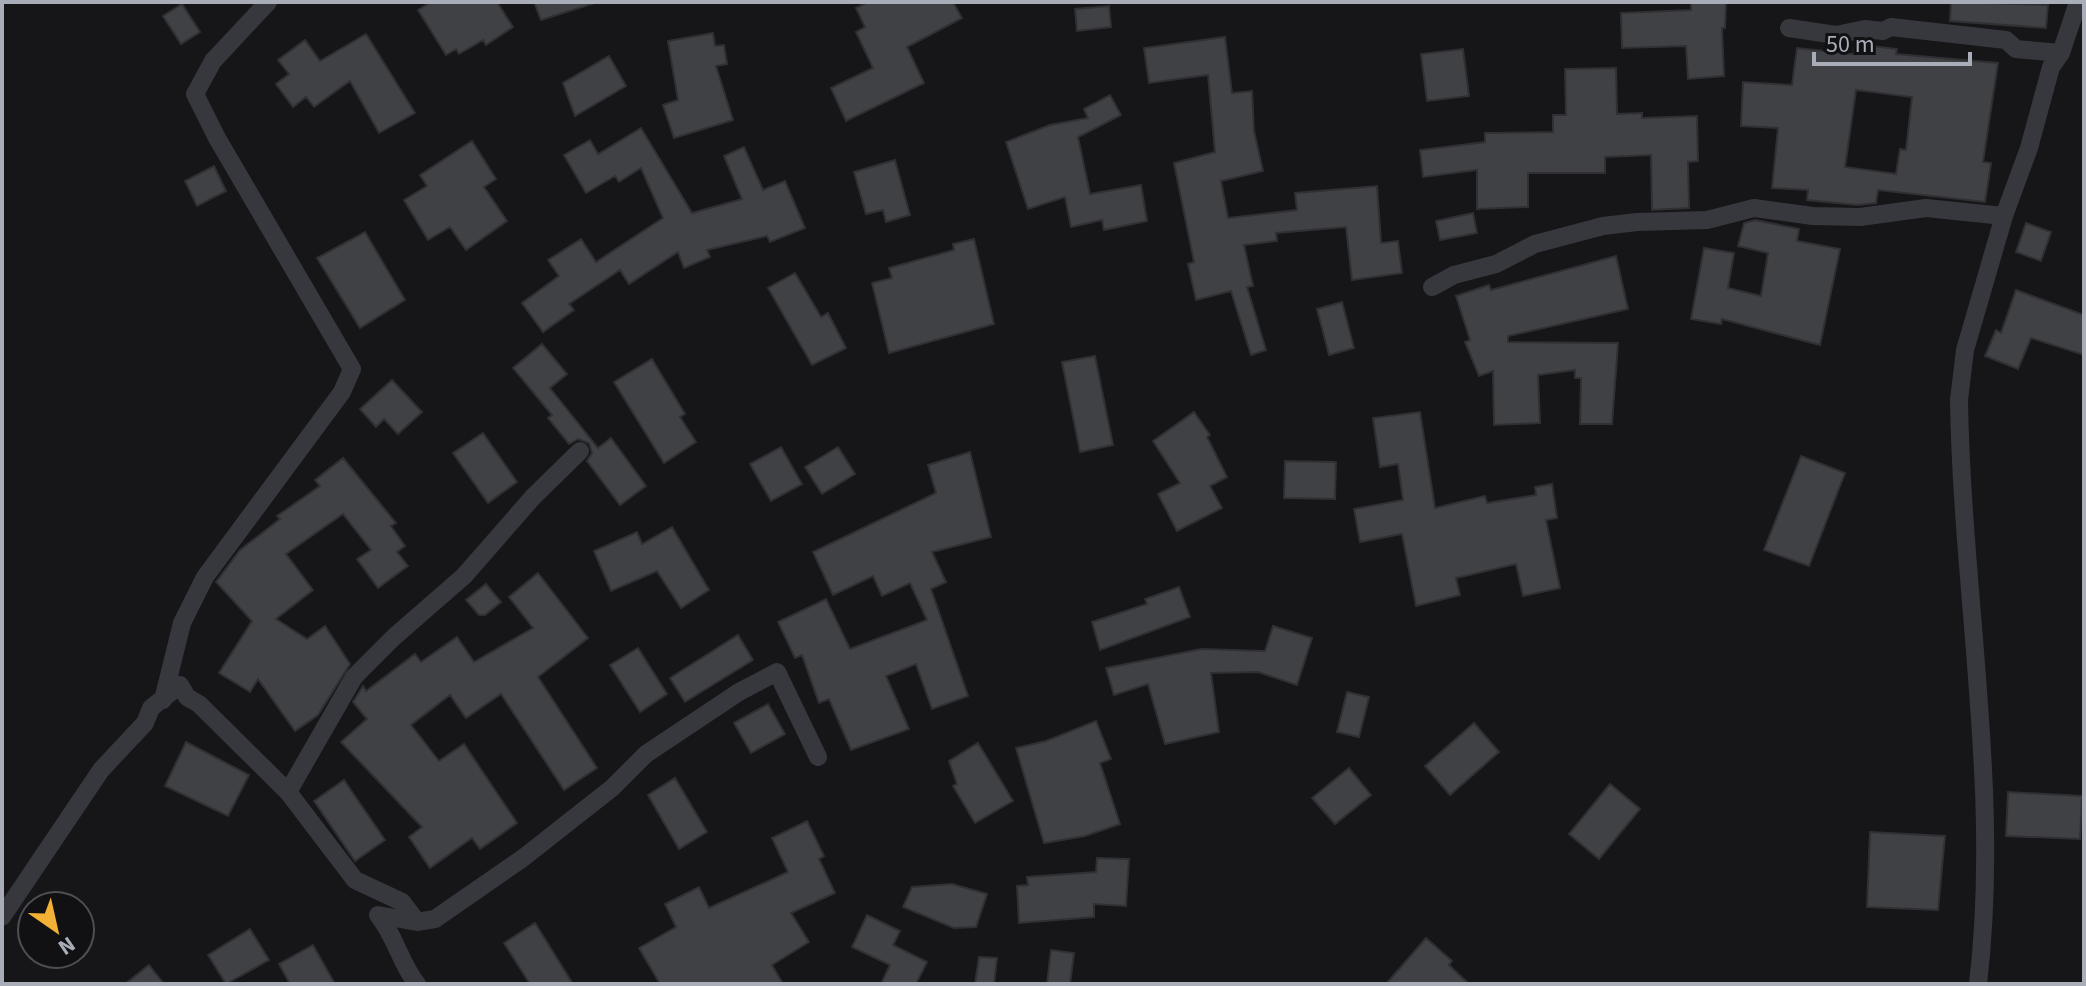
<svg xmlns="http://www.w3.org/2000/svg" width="2086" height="986" viewBox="0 0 2086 986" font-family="'Source Sans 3',sans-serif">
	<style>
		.building { fill: #404145; stroke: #303034; stroke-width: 2; fill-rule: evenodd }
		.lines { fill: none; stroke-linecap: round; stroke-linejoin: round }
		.minor { stroke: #37383d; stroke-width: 18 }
	</style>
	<rect width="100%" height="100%" fill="#161618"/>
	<path class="building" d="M431,2H497L513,27L486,45L483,40L459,54L456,49L446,55L418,10Z
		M534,2H591L592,4L541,20Z
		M868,2H953L962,18L907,47L924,83L846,121L831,88L873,68L856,32L865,27L856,8Z
		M1691,2H1726L1725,28H1722L1724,76L1688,79L1686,46L1622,48L1621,13L1691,10Z
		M1951,2L2048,5L2046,28L1950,21Z
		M182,4L200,32L181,44L163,16Z
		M1109,6L1111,27L1077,31L1075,9Z
		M713,33L715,46L724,45L727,64L716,66L733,120L674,138L663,105L678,100L668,41Z
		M366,34L415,113L379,133L350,81L314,107L306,97L293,107L276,84L289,74L278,60L305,40L320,61Z
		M1225,37L1232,93L1252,91L1254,131L1263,171L1221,181L1228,218L1297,210L1295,193L1377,186L1381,243L1398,241L1402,273L1352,280L1346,227L1276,233L1277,241L1244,245L1253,286L1247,287L1266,350L1251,355L1231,291L1196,300L1188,264L1194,262L1174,163L1215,152L1208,75L1149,83L1144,48Z
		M1855,44L1897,49L1896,54L1998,63L1983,162L1991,163L1985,202L1878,190L1876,203L1857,205L1807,200L1808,190L1772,188L1778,128L1741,126L1743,82L1792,85L1797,48L1854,54ZM1856,90L1912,97L1906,150L1900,149L1896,174L1845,167Z
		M1463,49L1469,96L1427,101L1421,54Z
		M609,56L626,86L575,116L563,83Z
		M1616,68L1617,114L1642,113V118L1697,116L1698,161L1688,162L1689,208L1652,210L1651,155L1605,157V173H1528V207L1477,209V170L1423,177L1420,150L1485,142V133L1553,132V115H1566L1565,69Z
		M1110,95L1121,115L1078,137L1090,194L1141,185L1147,221L1104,230L1102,220L1071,227L1065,197L1028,209L1006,142L1050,125L1088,118L1084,109Z
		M641,128L692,213L742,199L724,156L744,147L763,190L785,181L805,228L770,242L767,236L707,250L710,257L684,268L678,252L629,284L620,270L569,304L574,310L543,332L522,303L559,276L548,260L581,239L596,262L663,218L641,168L619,182L615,176L586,193L564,155L590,140L598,154Z
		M472,141L496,179L484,187L507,221L466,250L450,227L428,240L404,200L427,186L420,175Z
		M895,160L910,215L886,222L883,210L866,214L854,172Z
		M214,166L226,191L197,206L185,181Z
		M1473,213L1477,233L1440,240L1436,221Z
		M1755,220L1799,229L1797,241L1840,249L1820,345L1722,319L1721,324L1691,319L1704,248L1734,253L1728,288L1761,296L1768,253L1738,246L1744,223Z
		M2026,223L2051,232L2041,261L2016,252Z
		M365,232L405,300L360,328L317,258Z
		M974,239L994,324L889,353L872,283L892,278L889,268L954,250L953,244Z
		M1616,256L1628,309L1508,336V342L1618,343L1612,424H1580L1581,378H1575V370L1538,375L1540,423L1494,425L1493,371L1479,376L1465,342L1470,340L1456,296L1489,285L1491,290Z
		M795,273L821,317L828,313L846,348L812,365L768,288Z
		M2016,290L2084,315V355L2031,338L2018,369L1985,356L1996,330L2001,333Z
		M1342,302L1354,348L1329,355L1317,309Z
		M542,344L567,374L550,388L598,448L611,438L646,486L620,505L587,461L592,453L589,443L578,439L569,444L548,418L552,415L513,368Z
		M1095,356L1113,445L1080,452L1062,362Z
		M652,359L685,414L680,417L696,442L664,463L614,382Z
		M392,380L422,412L398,434L384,419L376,427L360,409Z
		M1194,412L1210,435L1207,437L1227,477L1210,486L1222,508L1177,531L1158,494L1180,483L1153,441Z
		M1420,412L1435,508L1485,496L1487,503L1536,495L1535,487L1552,484L1557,518L1546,520L1560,588L1523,596L1516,564L1456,578L1460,595L1416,606L1402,534L1360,542L1354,509L1403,500L1398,464L1380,467L1373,418Z
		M483,433L517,482L488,503L453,453Z
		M781,447L802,484L771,501L750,464Z
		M838,447L855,474L822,494L805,467Z
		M970,452L991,537L932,552L946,582L931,589L968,696L932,709L916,664L886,676L909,729L851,750L829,699L819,703L802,655L795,658L778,622L826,599L850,649L927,620L910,583L882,596L873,576L833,595L813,552L936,493L928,465Z
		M1801,456L1845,473L1809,566L1764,550Z
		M343,458L396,523L391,526L405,546L397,552L408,566L378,588L357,559L371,550L343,514L286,554L313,590L276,619L307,639L325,626L350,664L318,715L295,731L258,679L250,692L219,673L252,621L216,582L240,550L280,519L277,516L320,486L315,480Z
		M1285,461L1336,462L1335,499L1284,498Z
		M672,527L709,590L681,608L657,571L611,591L594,551L637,532L642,544Z
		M538,573L588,638L538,677L597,768L564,790L501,694L466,718L450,695L411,725L439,761L464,744L517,823L480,849L472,838L430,868L409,837L422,827L341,742L367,719L353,702L363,686L366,691L415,654L421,662L457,637L474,662L533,628L509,597Z
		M486,584L501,602L485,615H479L466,600Z
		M1179,587L1190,617L1100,650L1092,622L1147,604L1145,599Z
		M1273,626L1312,638L1297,685L1258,672L1211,673L1219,732L1165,744L1148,684L1114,695L1106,668L1201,649L1265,651Z
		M738,635L753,660L685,702L670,678Z
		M638,648L667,694L640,712L610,665Z
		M1347,692L1369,697L1359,737L1337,732Z
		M768,704L785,734L751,753L734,723Z
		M1096,721L1111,759L1100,763L1120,824L1085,836L1044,843L1016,748L1046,741Z
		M1474,723L1499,752L1450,795L1425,766Z
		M186,742L249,775L228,816L165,786Z
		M978,743L1013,801L975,823L953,786L957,784L949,761Z
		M1349,768L1371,795L1335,824L1312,798Z
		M675,778L707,832L679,849L648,795Z
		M344,780L385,840L355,861L314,801Z
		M1610,784L1640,809L1599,859L1569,834Z
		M2008,792L2082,796L2080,839L2006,836Z
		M807,821L824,856L819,859L835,893L791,913L809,942L772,965L783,984H660L639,948L676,927L665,904L699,887L709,908L788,872L772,838Z
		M1870,832L1945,836L1938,910L1867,907Z
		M1097,858L1129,859L1126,906L1094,904V917L1019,923L1017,886L1028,885L1027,877L1096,872Z
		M952,884L987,894L976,927L954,928L903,907L912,887Z
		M867,915L900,931L893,945L927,962L916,984H881L890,965L852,947Z
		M535,923L573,984H530L504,943Z
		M250,929L269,960L226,984L208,955Z
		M1426,938L1452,961L1449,965L1469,984H1386Z
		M313,945L335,984H290L279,964Z
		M1051,950L1074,953L1070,984H1047Z
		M979,957L997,958L994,984H975Z
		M149,965L164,984H125Z"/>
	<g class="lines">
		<path class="minor" d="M1789,28L1836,35L1865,29L1883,31L1891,27L2006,40L2016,49L2061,53
			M1432,287L1454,275L1496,264L1535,244L1603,226L1637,222L1707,220L1754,208L1813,216L1860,217L1926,208L2004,216
			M163,700L182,623L205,577L342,392L352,369L217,138L195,94L213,61L268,2
			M288,792L354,677L394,637L464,576L533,497L580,451
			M2,917L101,770L145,723L151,708L180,685L187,697L199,704L288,792L355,880L402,902L417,922L378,915C396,937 401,965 417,984
			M417,922L435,919L523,858L612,788L646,754L739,692L777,672L818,757
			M1978,984C2001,791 1962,594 1959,400L1965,350L2004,216L2029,148L2051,67L2061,53L2078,2"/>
	</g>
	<rect width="2086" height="986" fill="none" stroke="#a8adb8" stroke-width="8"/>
	<g transform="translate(56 930) rotate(146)"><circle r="38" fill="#111113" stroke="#4d4f55" stroke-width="2"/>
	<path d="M0-6L14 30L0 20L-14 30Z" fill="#f2b134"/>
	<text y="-12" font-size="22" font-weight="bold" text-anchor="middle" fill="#a8adb8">N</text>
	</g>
	<path d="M1814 52v12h156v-12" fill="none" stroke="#a8adb8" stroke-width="4"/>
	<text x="1826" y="52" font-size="24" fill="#a8adb8" stroke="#111113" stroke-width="6" paint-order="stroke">50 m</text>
</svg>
